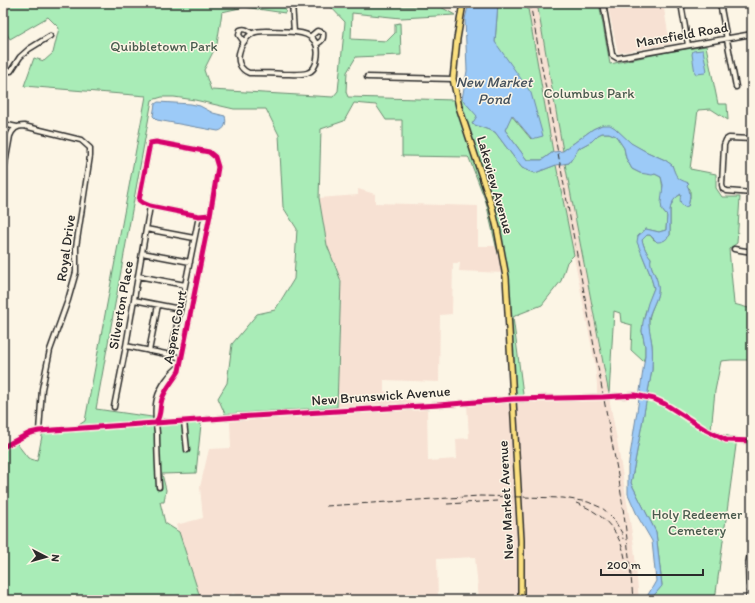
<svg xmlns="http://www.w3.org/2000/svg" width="755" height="603" viewBox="0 0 755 603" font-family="Itim,sans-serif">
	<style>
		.built { fill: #f7e1d3 }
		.green { fill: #a9ecb7; stroke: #6a8c71 }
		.water { fill: #9ccaf7; stroke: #6f8aa5 }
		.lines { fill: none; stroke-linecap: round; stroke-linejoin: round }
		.minor-casing { stroke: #2b2b2b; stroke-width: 7 }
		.major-casing { stroke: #2b2b2b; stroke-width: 8 }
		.minor { stroke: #fcf5e5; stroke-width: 4 }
		.major { stroke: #fbe080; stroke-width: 5 }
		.rail { stroke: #2b2b2b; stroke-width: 1; stroke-dasharray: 6 3; stroke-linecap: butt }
		.cycleway-casing { stroke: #fcf5e5; stroke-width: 8 }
		.cycleway { stroke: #d6006c; stroke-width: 5 }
		.labels { text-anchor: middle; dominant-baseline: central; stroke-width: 3; stroke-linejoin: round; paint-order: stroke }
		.street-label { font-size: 14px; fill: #2b2b2b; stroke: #fcf5e5 }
		.park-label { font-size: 14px; fill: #4a5b4e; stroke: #fcf5e5 }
		.water-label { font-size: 15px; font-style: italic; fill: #47535e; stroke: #fcf5e5 }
	</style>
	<rect width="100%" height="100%" fill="#fcf5e5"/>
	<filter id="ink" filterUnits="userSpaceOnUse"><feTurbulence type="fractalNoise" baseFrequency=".025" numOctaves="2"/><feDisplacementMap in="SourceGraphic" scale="8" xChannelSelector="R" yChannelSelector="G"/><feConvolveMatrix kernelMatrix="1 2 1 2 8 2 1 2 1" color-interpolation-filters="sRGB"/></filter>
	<g filter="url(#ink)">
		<path class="built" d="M527,3H537L563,151L553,152Z
			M607,3H663L670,44L618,53Z
			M565,164L617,440L634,546L639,600H479L475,557L437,559L438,600H241L233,593L226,600H201L176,525L203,518L200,487L209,449L231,448L230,422L225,414L337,407L341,281L327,245L319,198L358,195V189L375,194V203L478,206V246H496L504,273L459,271L460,263H453L452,314L440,315L439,382L384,380V391L427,407L428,461L457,459L456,439L469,438L467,404L553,401L597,396V384L595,364L556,165Z"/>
		<path class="green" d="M6,3H287L285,13L244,7L222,12L217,44L204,70L211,90L333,97L338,91L345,22L329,5L441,7L455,15L401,18L352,13L351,39L387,41L395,33V24L400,23L401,55L356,57L347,72L346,92L348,97L454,100L462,99L478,116L472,124L495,132L522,168L535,173L556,165L574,255L567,262L561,281L542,305L519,314L513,317L524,402H512L504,273L496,246L486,202L469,158L468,157L402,156V120H386L376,105L354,103L344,121L321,129L319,198L327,245L341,281L337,407L225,414L218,398L227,383L232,344L257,314L275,310L294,279L297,229L283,207L279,135L266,109H234L195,100L174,97H162L152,100L96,409L201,424L196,473L162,474L166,490L164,502H160L165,523L179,532L201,600H3V445L14,440L28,458L37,461L43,431L71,430L85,421L146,96L24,86L34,58L44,61L53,53L59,28L48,17L10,39L3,28V5Z
			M498,3H527L553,152L542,160H527L505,130L511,115L531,139L495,42Z
			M537,3H599L610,64L667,52L706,46L718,104H727L728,120L711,109L698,110L690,169L716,174V188L722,197H740L737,243L729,249L734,304L752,309V360H731L721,361L715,391L711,431L715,433L737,438L715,600H650L662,585L656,532L631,483L652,370C652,361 653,353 652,345C651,337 648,328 649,320C650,309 659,298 658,288C658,283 656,277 654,273C652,267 649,264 651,258C646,252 644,247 642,240L647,235H650L654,240H665L670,235V210C671,202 675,197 682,194L688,206L690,198V189L675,175L672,165L665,160L645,151L630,143L615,128L602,125L593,129L563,151Z
			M602,133H609L616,136L624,148L626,158L632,169L640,173L655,174L661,177C664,188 662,199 662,210L667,216L666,230L659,232L646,229L638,236L642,254L650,274L654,288L645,313L642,331L645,346V356L643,361L631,350L632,325L621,322L620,313L614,311L609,394L565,164L569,163L579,148L592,141L598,135Z"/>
		<path class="water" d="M469,3H498L495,42L531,93L543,136L532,139L512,115L505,130L527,160H542L553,152L563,151L593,129L602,125H610L615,128L631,143L645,151L665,160L672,165C676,176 676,179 689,183L687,185C691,192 690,199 688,206L684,207C679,203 680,199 681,194C675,197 671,203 670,210V235C666,240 663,242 657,242L650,235H647L642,240C644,247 646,252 651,258C649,268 657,275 658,285C660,296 652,306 649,317C648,326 651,336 652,345C653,353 652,361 652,370L631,483L656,532L662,586L650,600H645L656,581L652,541L638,517L628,494V468L638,405L645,356V346L642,331L643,322L648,303L654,288L650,274L637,242L638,236L646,229L659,232L666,230L667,216L662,210L661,203L663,185L661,177L655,174L652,175L640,173L632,169L626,158L624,148L616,136L609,133H602L598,135L592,141L579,148L569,163L556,165L535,173L522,168L495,132L472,124L477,116L462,99L467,71L465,19Z
			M702,50H703L707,71L705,73L697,74L695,73L692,54L693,51Z
			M158,102L191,104L200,106L213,113L225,116C227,123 225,130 218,131L157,120L153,116L155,104Z"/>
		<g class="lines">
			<g class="minor-casing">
				<path id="minor" d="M292,3L294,32
					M603,3L612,54V55L617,58L752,34
					M681,3L688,45
					M720,3L736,87
					M266,31C287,32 323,26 317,59C316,65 314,71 307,73C300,75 291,74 283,74C272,73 260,73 249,73C231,66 239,41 253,33C257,31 261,31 266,31Z
					M311,36L317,31L321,32L323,33C324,39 322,41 317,44
					M244,42L239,35L240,30C245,28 248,30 252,34
					M3,71H11L20,57L29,49L50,36
					M367,77L453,79
					M3,124L17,127
					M752,139L729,138L726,140L724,145L722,185L723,189L727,191L752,193
					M3,175L10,136C13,129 16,126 24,126L81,140L90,148V156L76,247V272L68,300L50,350L42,389L39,431
					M146,229L194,238
					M734,249L752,252
					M142,253L190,262
					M138,276L185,285
					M134,300L180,309
					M126,346L171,355L181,358
					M149,351L158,305
					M171,355L199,216
					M114,407L126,346L150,206
					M184,421L187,450
					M156,423C162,413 159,408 162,399C166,388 173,381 179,371L210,215L218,167L215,157L209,152L156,142L150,143L139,200L143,203L150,206L199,216L210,215
					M3,447L30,433L39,431L184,421L237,417L439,405L513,399L603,397L635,395L654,399L665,404L706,430L726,440L752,441
					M159,487C158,469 157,451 157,433C156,422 154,410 157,399C160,387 170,373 180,366
					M749,600L748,564L752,544"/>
			</g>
			<g class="major-casing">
				<path id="major" d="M463,3L457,39L453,79L459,107L492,207L497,228L506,277L521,540V600"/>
			</g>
			<use href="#minor" class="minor"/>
			<use href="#major" class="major"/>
			<path class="rail" d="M530,3L619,480C625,520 630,560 633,600
				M576,503C602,512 620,531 625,558
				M447,504L497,501
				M326,506L480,496L563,498L588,502L602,508L607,512L613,518L622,533L623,539"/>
			<g class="cycleway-casing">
				<path id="cycleway" d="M156,423C162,413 159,408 162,399C166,388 173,381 179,371L210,215L218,167L215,157L209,152L156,142L150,143L139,200L143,203L150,206L199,216L210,215
					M3,447L30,433L39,431L184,421L237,417L439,405L513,399L603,397L635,395L654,399L665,404L706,430L726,440L752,441"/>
			</g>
			<use href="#cycleway" class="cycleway"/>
		</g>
	</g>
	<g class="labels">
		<g class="street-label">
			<text transform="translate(682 35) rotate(-10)">Mansfield Road</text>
			<text transform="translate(495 185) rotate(74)">Lakeview Avenue</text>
			<text transform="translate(66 248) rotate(-82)">Royal Drive</text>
			<text transform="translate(121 305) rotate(-80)">Silverton Place</text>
			<text transform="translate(175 327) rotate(-79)">Aspen Court</text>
			<text transform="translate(381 396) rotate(-4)">New Brunswick Avenue</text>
			<text transform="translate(506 500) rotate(-93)">New Market Avenue</text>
		</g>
		<g class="park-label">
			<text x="164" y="46">Quibbletown Park</text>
			<text x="589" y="93">Columbus Park</text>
			<text x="697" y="514">Holy Redeemer<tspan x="697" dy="16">Cemetery</tspan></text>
		</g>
		<g class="water-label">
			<text x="494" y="82">New Market<tspan x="494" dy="17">Pond</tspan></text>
		</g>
	</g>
	<rect width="755" height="603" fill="none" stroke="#fcf5e5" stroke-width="16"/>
	<rect x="8" y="8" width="739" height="587" fill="none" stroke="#2b2b2b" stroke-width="1.5" filter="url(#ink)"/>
	<g transform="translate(46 557) rotate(96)" stroke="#fcf5e5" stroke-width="3" paint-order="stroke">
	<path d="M0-3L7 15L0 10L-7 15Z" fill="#2b2b2b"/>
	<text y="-6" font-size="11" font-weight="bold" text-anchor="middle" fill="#2b2b2b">N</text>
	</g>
	<path d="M601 569v6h102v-6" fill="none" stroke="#2b2b2b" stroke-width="2"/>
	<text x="607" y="569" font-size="12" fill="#2b2b2b" stroke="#fcf5e5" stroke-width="3" paint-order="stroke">200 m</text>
</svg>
